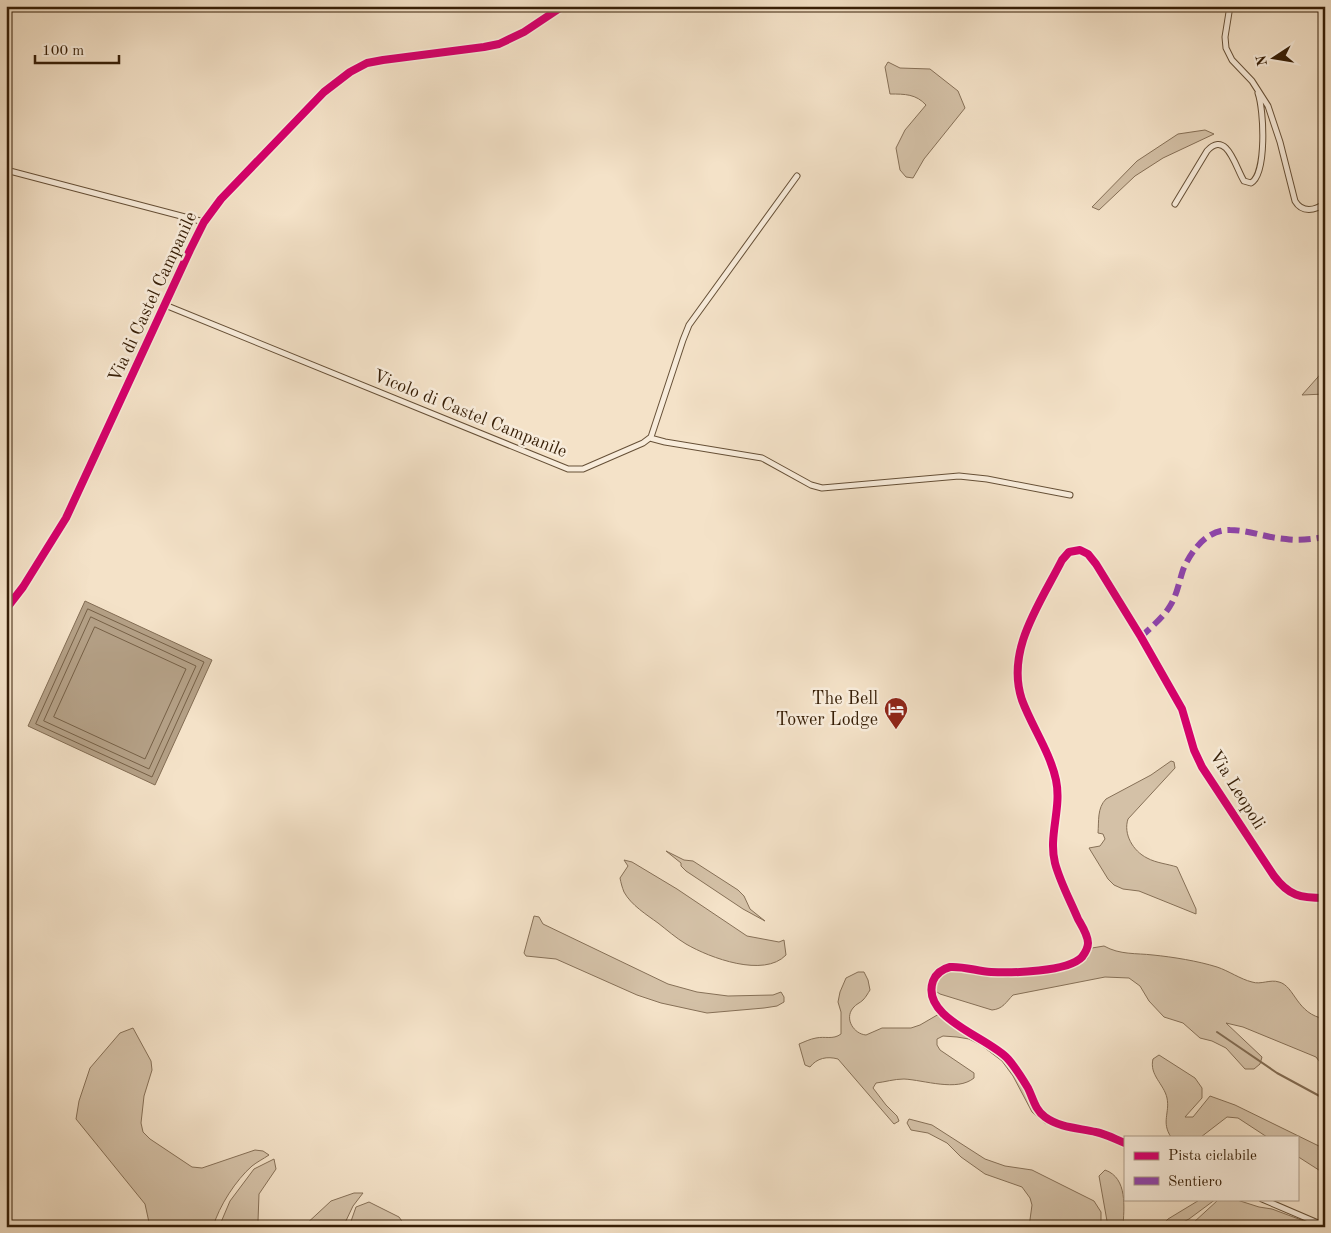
<svg xmlns="http://www.w3.org/2000/svg" width="1331" height="1233" viewBox="0 0 1331 1233" font-family="'Old Standard TT',serif">
	<style>
		.green { fill: #d4c1a7; stroke: #867057 }
		.water { fill: #b4a086; stroke: #826c53 }
		.lines { fill: none; stroke-linecap: round; stroke-linejoin: round }
		.shore { stroke: #766046; stroke-width: 1 }
		.stream { stroke: #826c53; stroke-width: 2 }
		.minor-casing { stroke: #665037; stroke-width: 7 }
		.tertiary-casing { stroke: #665037; stroke-width: 8 }
		.minor { stroke: #f8ecdb; stroke-width: 5 }
		.tertiary { stroke: #f8ecdb; stroke-width: 6 }
		.quiet { stroke: #8e44ad; stroke-width: 6; stroke-dasharray: 12 6; stroke-linecap: butt }
		.cycleway-casing { stroke: #f8ecdb; stroke-width: 11 }
		.cycleway { stroke: #d6006c; stroke-width: 8 }
		.labels { text-anchor: middle; dominant-baseline: central; stroke-width: 5; stroke-linejoin: round; paint-order: stroke }
		.street-label { font-size: 18px; fill: #371f07; stroke: #f8ecdb }
		.poi-label { font-size: 18px; fill: #371f07; stroke: #f8ecdb; text-anchor: end }
	</style>
	<rect width="100%" height="100%" fill="#f4e2c8"/>
	<filter id="stains"><feTurbulence type="fractalNoise" baseFrequency=".004" numOctaves="4"/><feColorMatrix values="0 0 0 0 .2 0 0 0 0 .09 0 0 0 0 .02 0 0 0 .5 -.17"/></filter>
	<radialGradient id="worn" r=".72"><stop offset=".6" stop-color="#630" stop-opacity="0"/><stop offset="1" stop-color="#630" stop-opacity=".3"/></radialGradient>
	<path class="green" d="M888,62L900,68L930,69L958,91L965,108L924,159L913,178L906,177L900,170L896,148L905,130L926,105C916,94 905,94 890,94L885,67Z
		M1205,130L1214,134L1163,158L1135,176L1099,210L1092,207L1137,161L1178,134Z
		M1325,369V394L1302,395Z
		M1171,761L1174,762L1175,768L1128,819C1123,834 1133,851 1147,858C1156,863 1168,864 1177,867L1196,909V914L1139,891L1123,889L1114,885L1108,879L1089,848L1100,846L1105,839L1103,834L1098,833C1099,821 1097,808 1106,799L1151,775Z
		M666,851L684,860L693,861L738,890L744,896L750,909L765,921L743,909L686,871L681,866V863Z
		M624,860L632,862L677,889L747,936L779,942L784,940L786,955C764,978 710,958 686,944C676,938 667,930 658,923C647,915 631,905 624,892C622,887 621,883 620,878L628,866Z
		M534,916L539,917L543,924L668,984L697,992L728,996L773,995L781,992L784,997V1002L777,1006L764,1008L707,1013L661,1003L637,995L556,959L526,956L524,953Z
		M1104,946C1120,955 1136,953 1153,955C1173,957 1198,961 1217,967C1229,971 1240,979 1252,982C1261,985 1270,979 1279,982C1295,986 1296,1014 1325,1019V1069L1316,1057L1243,1027L1226,1023L1262,1057L1260,1064L1254,1069H1245L1226,1048L1212,1041L1200,1038L1183,1023L1164,1017L1149,1001L1140,986L1129,978L1105,977L1013,995C1006,1002 1003,1009 992,1010L940,994L934,990L937,979L945,970L953,969L987,975L1008,977L1077,966L1087,959L1092,948Z
		M858,972H864L868,980L870,990C868,993 866,997 863,1000C860,1003 856,1004 853,1008C844,1019 854,1034 866,1035L882,1028H911L920,1025L939,1014L955,1027L982,1041L999,1053L1013,1068L1034,1111L1048,1121L1046,1124L1032,1112L1013,1076L1002,1061L981,1045L969,1039L957,1037L943,1036L937,1039V1045L940,1050L974,1073V1078C957,1092 924,1080 904,1079C894,1079 885,1082 876,1083L873,1088L886,1105L897,1116L899,1121L894,1124L838,1059C827,1056 817,1058 810,1067L805,1065L799,1044C804,1042 810,1039 816,1038C825,1036 833,1040 841,1034V1012L838,1002L840,992L846,978Z
		M133,1028L151,1061L152,1070L144,1096L141,1123L143,1132L150,1139L192,1167L202,1168L255,1150L263,1151L269,1155C263,1159 257,1162 252,1166C236,1180 219,1206 213,1227H150L145,1204L76,1119L79,1101L90,1068L120,1033Z
		M1159,1055L1195,1078L1202,1088V1098L1185,1117H1193L1210,1096L1235,1105L1325,1149V1174L1297,1156V1137H1267L1238,1118L1227,1117L1201,1137H1171C1161,1122 1170,1113 1167,1098C1164,1084 1149,1075 1153,1059Z
		M909,1119L932,1125L985,1159L1005,1166L1032,1170L1094,1201L1101,1212V1227H1029L1032,1205L1030,1198L1022,1187L985,1174L961,1157L947,1143L928,1133L911,1130L907,1123Z
		M274,1159L276,1169L259,1194L258,1221L265,1227H219L230,1201L254,1169Z
		M1105,1170C1128,1178 1124,1208 1123,1227H1106L1107,1221L1099,1176Z
		M354,1193H363L353,1206L343,1227H303L331,1201Z
		M1201,1199H1216L1189,1219L1174,1227H1160L1168,1219Z
		M1222,1199H1234L1259,1207L1272,1209L1320,1227H1185L1193,1223L1218,1200Z
		M369,1202L399,1217L406,1227H349L356,1207Z"/>
	<path class="water" d="M85,601L212,660L155,785L28,726Z"/>
	<g class="lines">
		<path class="shore" d="M88,609L204,662L152,777L36,724Z
			M91,617L196,666L149,769L44,721Z
			M95,627L186,669L145,759L54,717Z"/>
		<path class="stream" d="M1217,1032L1277,1073L1325,1099"/>
		<g class="minor-casing">
			<path id="minor" d="M1230,6L1225,37L1226,48L1232,60L1252,81L1268,106L1280,142L1295,201C1302,213 1315,211 1325,203
				M6,170L204,222
				M1175,204L1207,151C1227,129 1236,169 1244,181L1251,183C1267,174 1264,110 1258,93
				M165,305L568,469H583L643,443L651,437L683,340L689,325L797,176
				M650,438L665,442L762,458L811,485L822,488L959,476L987,479L1070,495
				M1125,1143C1115,1139 1106,1134 1096,1132C1079,1128 1060,1128 1045,1117C1035,1110 1033,1098 1028,1088C1022,1078 1016,1068 1008,1059C990,1038 920,1018 933,981C936,974 942,969 950,967C963,966 977,971 991,972C1011,973 1068,972 1082,957C1085,953 1088,948 1088,943C1088,935 1082,926 1078,919C1070,900 1060,882 1055,863C1048,836 1062,808 1056,780C1050,752 1032,727 1022,700C1005,650 1041,602 1062,560L1069,552L1080,550L1088,554L1096,564L1141,637L1182,709L1194,750L1202,767L1274,876C1289,896 1300,898 1325,898
				M1262,1199L1325,1226"/>
		</g>
		<g class="tertiary-casing">
			<path id="tertiary" d="M6,609L23,587L66,518L190,250L204,222L221,199L324,92L350,72L367,63L383,60L484,47L499,44L524,32L563,6"/>
		</g>
		<use href="#minor" class="minor"/>
		<use href="#tertiary" class="tertiary"/>
		<path class="quiet" d="M1141,637C1151,627 1163,618 1170,606C1177,595 1179,582 1183,570C1191,551 1207,529 1230,530C1249,530 1267,538 1286,539C1299,541 1312,539 1325,537"/>
		<g class="cycleway-casing">
			<path id="cycleway" d="M6,609L23,587L66,518L190,250L204,222L221,199L324,92L350,72L367,63L383,60L484,47L499,44L524,32L563,6
				M1125,1143C1115,1139 1106,1134 1096,1132C1079,1128 1060,1128 1045,1117C1035,1110 1033,1098 1028,1088C1022,1078 1016,1068 1008,1059C990,1038 920,1018 933,981C936,974 942,969 950,967C963,966 977,971 991,972C1011,973 1068,972 1082,957C1085,953 1088,948 1088,943C1088,935 1082,926 1078,919C1070,900 1060,882 1055,863C1048,836 1062,808 1056,780C1050,752 1032,727 1022,700C1005,650 1041,602 1062,560L1069,552L1080,550L1088,554L1096,564L1141,637L1182,709L1194,750L1202,767L1274,876C1289,896 1300,898 1325,898"/>
		</g>
		<use href="#cycleway" class="cycleway"/>
	</g>
	<defs>
		<g id="hotel-pin" transform="scale(1.25)"><path d="M0 17L-7.5 6A9.5 9.5 0 1 1 7.5 6Z" fill="#8f2418" stroke="#f8ecdb"/><path d="M-6-4.5h1.5V1H6V5H4.5V3h-9V5H-6ZM-4 0a1.8 1.8 0 1 1 3.6 0ZM.5 0V-2.5h3Q6-2.5 6 0Z" fill="#fff"/></g>
	</defs>
	<g fill-rule="evenodd">
		<use href="#hotel-pin" x="896" y="709"/>
	</g>
	<g class="labels">
		<g class="street-label">
			<text transform="translate(153 297) rotate(-65)">Via di Castel Campanile</text>
			<text transform="translate(470 414) rotate(22)">Vicolo di Castel Campanile</text>
			<text transform="translate(1237 790) rotate(58)">Via Leopoli</text>
		</g>
		<g class="poi-label">
			<text x="878" y="699">The Bell<tspan x="878" dy="21">Tower Lodge</tspan></text>
		</g>
	</g>
	<rect width="1331" height="1233" fill="none" stroke="#f4e2c8" stroke-width="25"/>
	<rect x="8" y="8" width="1316" height="1218" fill="none" stroke="#371f07" stroke-width="2.5"/>
	<rect x="12" y="12" width="1306" height="1208" fill="none" stroke="#371f07"/>
	<rect x="1124" y="1136" width="175" height="65" fill="#f8ecdb" stroke="#ab9a86"/>
	<rect x="1134" y="1152" width="25" height="8" fill="#d6006c" stroke="#ab9a86"/>
	<text x="1168" y="1160" font-size="15" fill="#371f07">Pista ciclabile</text>
	<rect x="1134" y="1177" width="25" height="8" fill="#8e44ad" stroke="#ab9a86"/>
	<text x="1168" y="1186" font-size="15" fill="#371f07">Sentiero</text>
	<g transform="translate(1274 58) rotate(258)" stroke="#f8ecdb" stroke-width="4" paint-order="stroke">
	<path d="M0-4L9 19L0 12L-9 19Z" fill="#371f07"/>
	<text y="-8" font-size="14" font-weight="bold" text-anchor="middle" fill="#371f07">N</text>
	</g>
	<path d="M35 55v8h84v-8" fill="none" stroke="#371f07" stroke-width="2.5"/>
	<text x="42" y="55" font-size="15" fill="#371f07" stroke="#f8ecdb" stroke-width="4" paint-order="stroke">100 m</text>
	<rect width="100%" height="100%" filter="url(#stains)"/>
	<rect width="100%" height="100%" fill="url(#worn)"/>
</svg>
